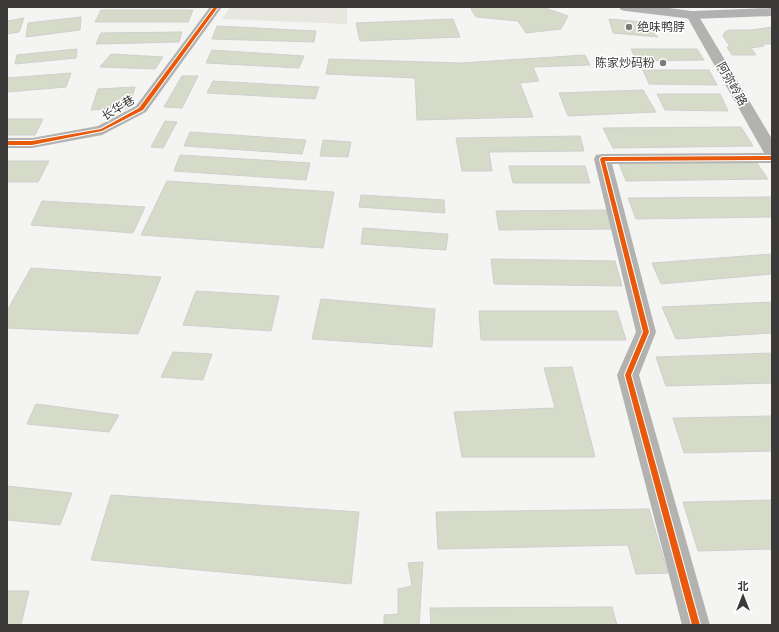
<svg xmlns="http://www.w3.org/2000/svg" width="779" height="632" viewBox="0 0 779 632" font-family="Jost,'Noto Sans SC',sans-serif">
	<style>
		.built { fill: #e7e6df }
		.building { fill: #d5dac9; stroke: #cfd0ce }
		.lines { fill: none; stroke-linecap: round; stroke-linejoin: round }
		.minor { fill: #b2b2b1; fill-rule: evenodd }
		.secondary { fill: #b1b1b1; fill-rule: evenodd }
		.cycleway-casing { stroke: #fff; stroke-width: 2 }
		.cycleway { fill: #e8590c; fill-rule: evenodd }
		.poi-dot { fill: #7c7b7a; stroke: #fff; stroke-width: 1.5 }
		.labels { text-anchor: middle; dominant-baseline: central; stroke-width: 3; stroke-linejoin: round; paint-order: stroke }
		.far-poi-label { font-size: 12px; fill: #3b3a39; stroke: #fff; text-anchor: start }
		.far-street-label { font-size: 12px; fill: #3b3a39; stroke: #fff }
	</style>
	<rect width="100%" height="100%" fill="#f4f4f2"/>
	<path class="built" d="M230,7H347V24L222,19Z"/>
	<path class="building" d="M473,7H542L568,16L561,29L526,33L518,21L476,17L471,9Z
		M101,10H193L188,22H95Z
		M81,17L80,30L26,37L28,23Z
		M24,18L19,32L7,34V21Z
		M453,19L460,37L360,41L356,23Z
		M609,19L642,22L658,37L613,33Z
		M217,26L316,31L314,42L212,39Z
		M772,27V44H763L764,46L751,48L756,55H732L727,47H730L723,36L725,32L729,30H751Z
		M182,32L179,42L96,44L101,33Z
		M77,49L76,58L15,64L17,55Z
		M631,49H697L704,60L637,61Z
		M212,50L304,56L299,68L206,63Z
		M111,54L163,57L155,69L100,67Z
		M585,55L590,65L533,67L539,81L520,83L533,117L417,120L415,78L326,74L329,59L460,63Z
		M643,70H709L717,85L649,84Z
		M71,73L66,87L7,92V78Z
		M182,76H198L182,108L164,107Z
		M213,81L319,87L315,99L207,93Z
		M135,87L129,108L91,110L98,89Z
		M643,90L656,112L568,116L559,93Z
		M657,94H720L728,111L665,110Z
		M7,119H43L35,135H7Z
		M165,121L177,122L163,148L151,147Z
		M741,127L753,146L613,148L603,128Z
		M190,132L306,140L302,154L184,146Z
		M580,136L584,151L489,152L492,171H462L456,138Z
		M323,140L351,142L348,157L320,156Z
		M180,155L310,163L306,180L174,171Z
		M7,161H49L38,182H7Z
		M756,162L768,179L626,181L619,163Z
		M509,166H585L590,183H513Z
		M167,181L334,192L323,248L141,235Z
		M361,195L444,200L445,213L359,207Z
		M772,197V217L636,219L628,198Z
		M42,201L145,207L133,233L31,225Z
		M607,210L614,229L499,230L496,211Z
		M363,228L448,234L446,250L361,244Z
		M772,254V274L661,284L652,263Z
		M491,259L615,261L622,286L494,284Z
		M31,268L161,277L138,334L7,328V311Z
		M196,291L279,296L271,331L183,325Z
		M321,299L435,309L432,347L312,339Z
		M772,302V333L676,339L662,307Z
		M479,311H617L626,340H481Z
		M173,352L212,354L203,380L161,377Z
		M772,353V383L666,386L656,357Z
		M572,367L595,457H462L454,412L555,408L544,368Z
		M36,404L119,415L109,432L27,424Z
		M772,416V451L684,453L673,418Z
		M7,486L72,493L60,525L7,520Z
		M111,495L359,512L351,584L91,560Z
		M772,500V549L698,551L683,502Z
		M649,509L668,573L636,574L628,545L438,549L436,512Z
		M423,562L419,625H384V615L398,614V589L412,586L408,563Z
		M7,591H29L21,625H7Z
		M612,607L617,625H431L430,608Z"/>
	<g class="lines">
		<path class="minor" d="M210,7H222L146,112L102,135L32,148H7V138H32L98,126L136,106Z
			M692,11L698,15L772,139V163L612,164L656,332L639,375L710,625H682L617,375L636,332L594,159L596,155L602,154L764,153L686,15Z"/>
		<path class="secondary" d="M619,7H660L692,11L772,8V16L692,19L626,11L621,10Z"/>
		<g class="cycleway-casing">
			<path id="cycleway" d="M214,7H218L143,110L102,131L32,145H7V141H32L101,129L139,108Z
				M772,156V160L605,161L649,332L631,375L700,625H692L625,375L643,332L600,159L602,157Z"/>
		</g>
		<use href="#cycleway" class="cycleway"/>
	</g>
	<g class="poi-dot">
		<circle cx="629" cy="27" r="4"/>
		<circle cx="663" cy="63" r="4"/>
	</g>
	<g class="labels">
		<g class="far-poi-label">
			<text x="637" y="27">绝味鸭脖</text>
			<text x="655" y="63" text-anchor="end">陈家炒码粉</text>
		</g>
		<g class="far-street-label">
			<text transform="translate(732 84) rotate(60)">阿弥岭路</text>
			<text transform="translate(118 108) rotate(-31)">长华巷</text>
		</g>
	</g>
	<rect width="779" height="632" fill="none" stroke="#3b3a39" stroke-width="16"/>
	<g transform="translate(743 596)" stroke="#ffffff" stroke-width="3" paint-order="stroke">
	<path d="M0-3L7 15L0 10L-7 15Z" fill="#3b3a39"/>
	<text y="-6" font-size="11" font-weight="bold" text-anchor="middle" fill="#3b3a39">北</text>
	</g>
</svg>
